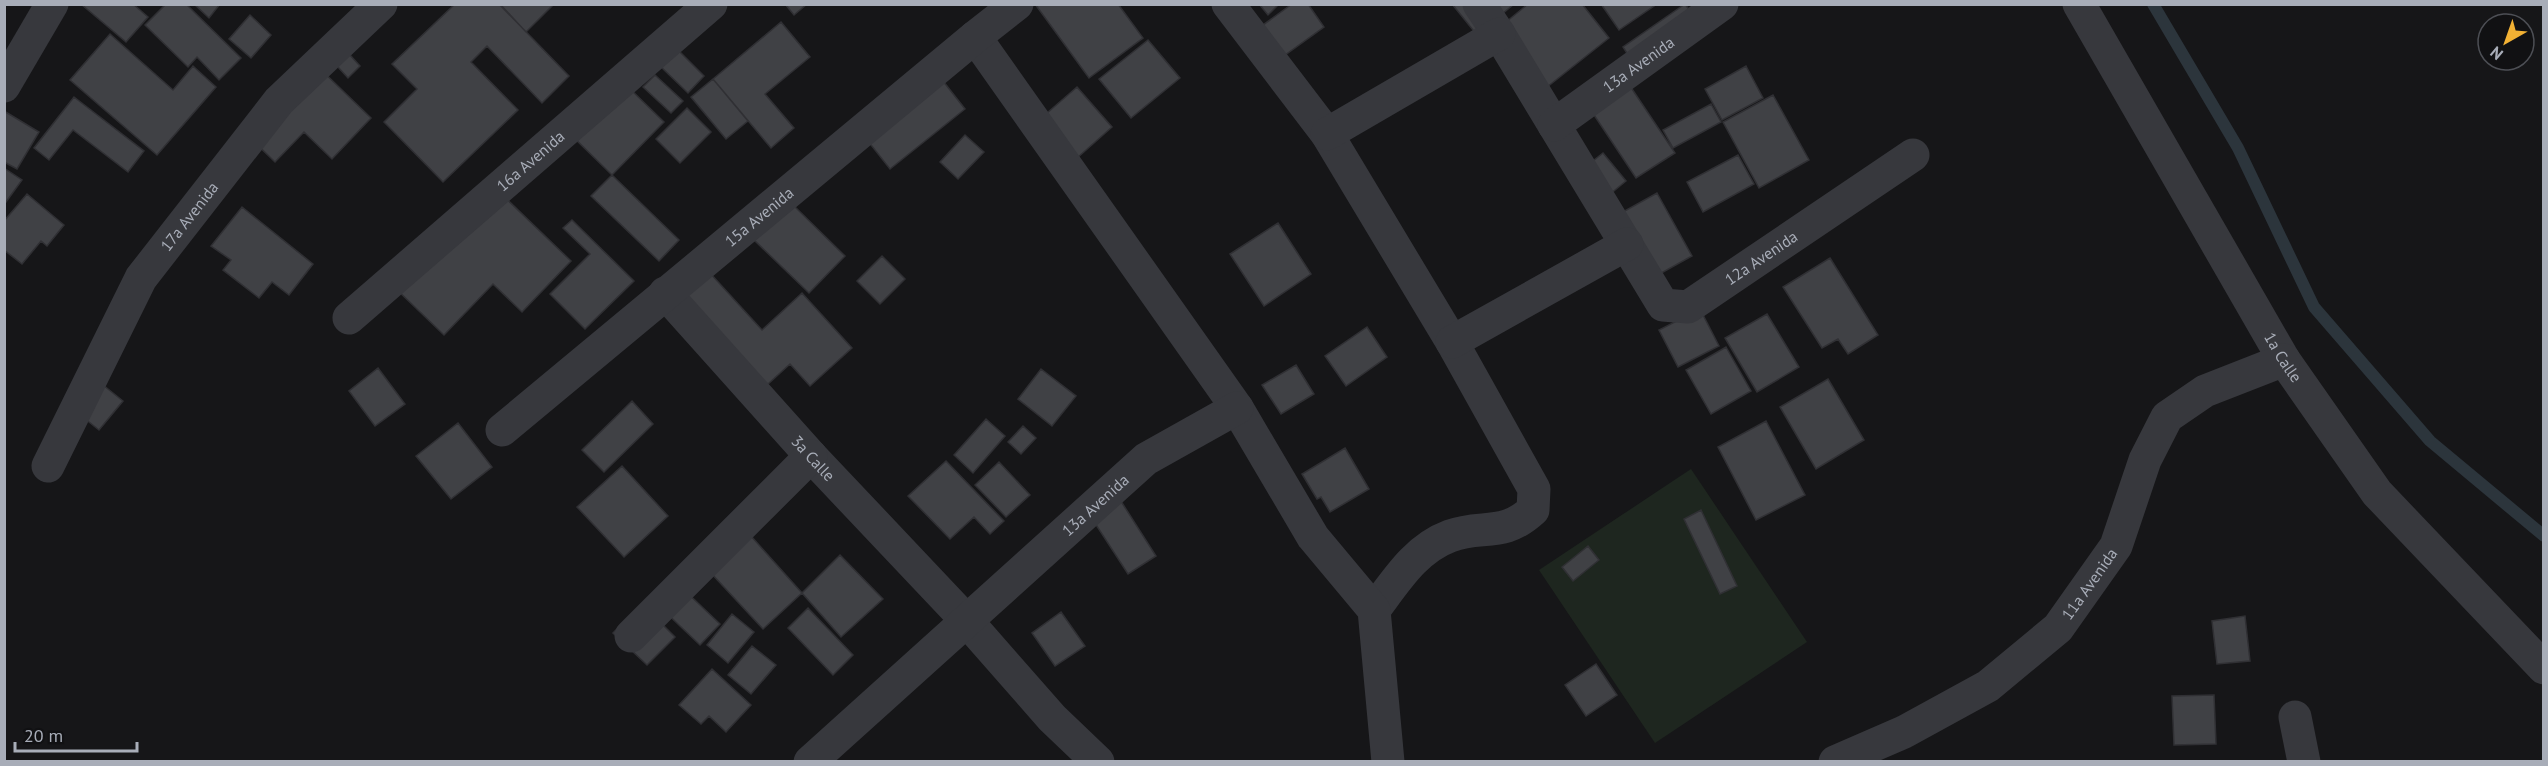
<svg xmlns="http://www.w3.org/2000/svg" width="2548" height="766" viewBox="0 0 2548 766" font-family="'PT Sans',sans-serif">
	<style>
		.green { fill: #1e261f }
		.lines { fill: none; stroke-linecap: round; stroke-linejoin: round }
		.stream { stroke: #2c353c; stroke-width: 12 }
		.building { fill: #404145; stroke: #303034; stroke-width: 1.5 }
		.minor { stroke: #37383d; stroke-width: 33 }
		.labels { text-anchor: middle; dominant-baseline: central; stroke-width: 4.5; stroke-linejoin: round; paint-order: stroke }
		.street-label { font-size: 16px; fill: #a8adb8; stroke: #111113 }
	</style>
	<rect width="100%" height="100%" fill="#161618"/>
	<path class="green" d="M1691,469L1807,642L1655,743L1539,570Z"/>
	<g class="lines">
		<path class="stream" d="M2153,4L2238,148L2314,307L2430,441L2544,536"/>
	</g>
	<path class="building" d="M81,4H133L148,17L126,42Z
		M166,4H186L241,58L219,80L197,57L188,67L145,25Z
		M194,4H220L209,18Z
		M455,4H499L569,76L542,103L487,46L471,62L518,110L443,182L384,122L417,89L392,64Z
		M500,4H554L526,32Z
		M785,4H807L794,15Z
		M1035,4H1118L1143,38L1089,78Z
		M1259,4H1279L1268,15Z
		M1292,4H1308L1324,27L1267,68L1245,38Z
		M1452,4H1514L1477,35Z
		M1528,4H1582L1609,38L1537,95L1489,36Z
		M1601,4H1657L1619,30Z
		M1685,4L1702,28L1639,72L1623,47Z
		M250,15L271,35L251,58L229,39Z
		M781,22L810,57L765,94L794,128L771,148L713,79Z
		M110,34L173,90L193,66L216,87L157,155L70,80Z
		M1148,40L1180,78L1131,118L1099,79Z
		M340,44L360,66L348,78L327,55Z
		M677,49L704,76L688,93L660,66Z
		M311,60L371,118L332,159L304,132L275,162L243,131Z
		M1746,66L1763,98L1722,120L1705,89Z
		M932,67L965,109L890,169L856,126Z
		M655,75L683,101L671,113L643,87Z
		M1624,77L1675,153L1636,178L1586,103Z
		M713,79L748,121L726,139L691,97Z
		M624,83L664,122L612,175L566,130Z
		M1077,87L1112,127L1059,174L1024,133Z
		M1773,95L1809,160L1759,188L1723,122Z
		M74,97L144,151L128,172L73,130L49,160L34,148Z
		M1711,104L1721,122L1673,148L1663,130Z
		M687,108L711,132L680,163L656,139Z
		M4,111L39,132L17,169L4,162Z
		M965,135L984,152L958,179L940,162Z
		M1603,153L1626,181L1598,204L1575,175Z
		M1738,155L1754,184L1703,212L1687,182Z
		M4,168L22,180L6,202L4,201Z
		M612,175L679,240L659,261L591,196Z
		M491,184L571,261L522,312L493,284L444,335L393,286Z
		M1657,193L1692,256L1647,281L1612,218Z
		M27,194L64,225L47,246L41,241L22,264L4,250V221Z
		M791,203L845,256L809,293L754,240Z
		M242,207L313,264L289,295L272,282L259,298L223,270L231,260L211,246Z
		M572,220L634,281L585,329L550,294L590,254L563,228Z
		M1278,223L1311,274L1264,306L1230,254Z
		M882,256L905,279L880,304L857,281Z
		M1830,258L1878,335L1848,354L1838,339L1822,348L1783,287Z
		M709,272L762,330L802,293L852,348L810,386L790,364L768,384L668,310Z
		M1700,309L1719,346L1678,367L1659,330Z
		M1767,314L1799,367L1757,392L1725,338Z
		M1367,327L1387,357L1346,386L1325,356Z
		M1726,347L1751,391L1711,414L1686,370Z
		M1296,365L1314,394L1281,414L1262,385Z
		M378,368L405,404L375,426L349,391Z
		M1041,369L1076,396L1052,426L1018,399Z
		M1828,379L1864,440L1816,469L1780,407Z
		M103,385L123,401L99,430L79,414Z
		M632,401L653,424L604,472L582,450Z
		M986,419L1005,436L973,473L954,455Z
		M1766,421L1805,495L1756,520L1718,447Z
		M458,423L492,467L451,499L416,456Z
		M1023,426L1036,438L1021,454L1008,442Z
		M1345,448L1369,489L1330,512L1321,497L1317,499L1302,474Z
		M946,461L1004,521L990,534L974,517L950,539L908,496Z
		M999,462L1030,495L1006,517L975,485Z
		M622,466L668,516L624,557L577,507Z
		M1117,495L1156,556L1128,574L1089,514Z
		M1701,510L1737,586L1720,594L1684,519Z
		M751,536L802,593L763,629L710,572Z
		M1588,546L1599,560L1573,581L1562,567Z
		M840,555L883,599L841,637L802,593Z
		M679,585L720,624L700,645L659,606Z
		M642,604L675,637L647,665L613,633Z
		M808,608L853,655L833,675L788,628Z
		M1061,612L1085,646L1055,666L1032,633Z
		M732,614L754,632L728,663L707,645Z
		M2245,616L2250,661L2217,664L2212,621Z
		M752,646L776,665L751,694L728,675Z
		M1596,664L1617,695L1586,716L1565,685Z
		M712,669L751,705L726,732L709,716L701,724L679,705Z
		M2214,695L2216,744L2174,745L2172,696Z"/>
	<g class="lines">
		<g class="minor">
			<path d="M1228,4L1327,134L1452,342L1534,489L1533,510C1503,538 1482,524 1450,536C1415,549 1396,581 1374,610"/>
			<path id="s1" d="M1479,4L1499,34L1663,305L1688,307L1913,155"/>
			<path id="s2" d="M2079,4L2284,360L2377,493L2544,668"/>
			<path d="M975,37L1237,408L1313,537L1374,610L1388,762"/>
			<path d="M4,86L52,4"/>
			<path id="s3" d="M1554,125L1722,4"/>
			<path d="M1327,134L1499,34"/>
			<path id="s4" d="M665,293L811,456L966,620L1052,718L1098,762"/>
			<path id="s5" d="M349,318L711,4"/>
			<path d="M1452,342L1627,244"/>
			<path id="s6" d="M502,430L975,37L1017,4"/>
			<path id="s7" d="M48,466L141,278L279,101L381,4"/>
			<path d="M631,636L811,456"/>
			<path d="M2295,717L2304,762"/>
			<path id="s8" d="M810,762L1146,459L1237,408"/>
			<path id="s9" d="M1835,762L1904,732L1988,686L2058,628L2116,546L2145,460L2167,417L2205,391L2284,360"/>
		</g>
	</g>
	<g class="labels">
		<g class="street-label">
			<text stroke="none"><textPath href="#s3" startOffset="104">13a Avenida</textPath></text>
			<text stroke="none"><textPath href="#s5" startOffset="240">16a Avenida</textPath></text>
			<text stroke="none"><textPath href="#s6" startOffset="334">15a Avenida</textPath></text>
			<text stroke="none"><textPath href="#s7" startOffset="288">17a Avenida</textPath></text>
			<text stroke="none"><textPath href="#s1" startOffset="466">12a Avenida</textPath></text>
			<text stroke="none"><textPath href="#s2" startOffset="408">1a Calle</textPath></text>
			<text stroke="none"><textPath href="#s4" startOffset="222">3a Calle</textPath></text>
			<text stroke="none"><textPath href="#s8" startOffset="384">13a Avenida</textPath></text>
			<text stroke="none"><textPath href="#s9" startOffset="316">11a Avenida</textPath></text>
		</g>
	</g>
	<rect width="2548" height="766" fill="none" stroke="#a8adb8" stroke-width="12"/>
	<g transform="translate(2506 42) rotate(220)"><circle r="28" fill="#111113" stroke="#4d4f55" stroke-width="1.5"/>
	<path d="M0-4.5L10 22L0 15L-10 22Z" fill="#f2b134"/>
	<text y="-9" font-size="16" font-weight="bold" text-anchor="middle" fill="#a8adb8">N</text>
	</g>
	<path d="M15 742v9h122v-9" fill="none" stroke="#a8adb8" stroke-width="3"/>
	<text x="24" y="742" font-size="18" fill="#a8adb8" stroke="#111113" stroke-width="4.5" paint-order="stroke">20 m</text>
</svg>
